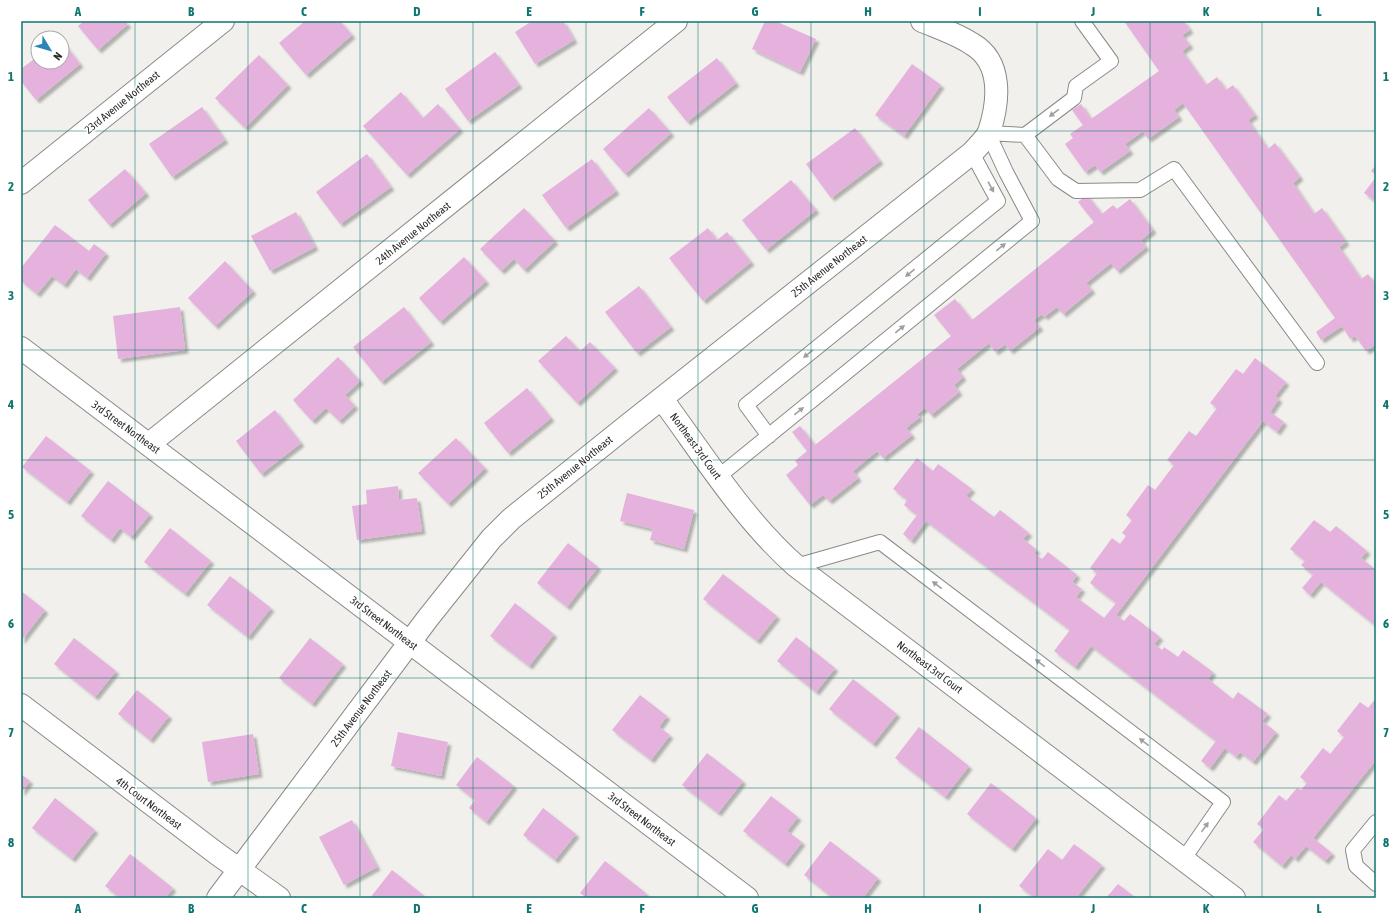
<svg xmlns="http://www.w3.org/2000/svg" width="1397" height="919" viewBox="0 0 1397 919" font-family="'Asap Condensed',sans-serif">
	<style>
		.building { fill: #e4b2dd; filter: url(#shadow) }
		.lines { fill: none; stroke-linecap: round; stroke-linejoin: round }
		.service-casing { stroke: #8c8a87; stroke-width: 16 }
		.minor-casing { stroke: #8c8a87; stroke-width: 24 }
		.service { stroke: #fff; stroke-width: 14 }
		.minor { stroke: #fff; stroke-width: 22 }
		.oneway { fill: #9f9f9f }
		.grid { fill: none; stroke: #0f766e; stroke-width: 1; stroke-opacity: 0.55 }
		.labels { text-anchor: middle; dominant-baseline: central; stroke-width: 3; stroke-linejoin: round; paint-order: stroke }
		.street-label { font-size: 11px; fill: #2a2a29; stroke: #fff }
		.neatline { fill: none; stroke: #0f766e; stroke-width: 1.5 }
		.grid-label { font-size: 13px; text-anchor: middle; font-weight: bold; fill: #0f766e }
	</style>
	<defs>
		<filter id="shadow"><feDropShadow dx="3.5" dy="3.5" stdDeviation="1" flood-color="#0004"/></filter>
	</defs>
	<rect width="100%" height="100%" fill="#f2f0ed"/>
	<path class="building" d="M84,21H125L128,24L98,50L78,26Z
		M305,21H340L352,35L306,75L279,43Z
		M532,21H563L574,40L535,64L515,32Z
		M765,21H775L816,39L800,72L752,49Z
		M1124,21H1184L1190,30L1182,35L1190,45L1182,51L1206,85L1217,77L1226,90L1233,85L1255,115L1248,120L1268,149L1275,143L1300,177L1293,183L1314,214L1322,208L1346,242L1339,247L1361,279L1368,274L1376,285V344L1366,351L1355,336L1350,339L1342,326L1321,340L1316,332L1335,318L1183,103L1174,110L1179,117L1148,139L1143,131L1125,144L1130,151L1100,172L1095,165L1085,172L1065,144L1073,138L1070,134L1083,125L1072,110L1081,104L1091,119L1159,71Z
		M62,41L80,64L36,100L21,81V69L38,56V62H62Z
		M495,52L519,85L468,121L445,89Z
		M259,55L288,85L245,128L215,98Z
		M717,58L736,83L687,122L667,97Z
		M912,64L941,85L904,136L875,115Z
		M401,92L423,118L438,104L460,129L407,175L363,126Z
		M202,107L225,140L172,177L149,144Z
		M649,108L671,133L625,174L603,149Z
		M855,128L880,161L831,198L806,164Z
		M367,154L391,187L340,224L316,192Z
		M592,159L616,191L566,228L542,195Z
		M1376,165V175L1371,171Z
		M125,169L146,193L109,225L88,200Z
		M1376,177V202L1364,193Z
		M791,180L816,210L766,250L742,220Z
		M1087,195L1102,214L1113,205L1117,209L1130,199L1153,230L1141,240L1146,247L1117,271L1111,263L1086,283L1092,290L1063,314L1057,307L1044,317L1042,314L1034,320L1040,327L1010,351L1005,344L995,352L989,343L957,369L963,377L954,385L959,392L931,415L925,408L917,414L920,417L906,428L912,435L883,458L877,451L853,471L858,478L829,501L823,495L810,505L786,475L798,465L795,461L807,451L792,432L800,426L815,445L951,336L934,315L955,299L972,320L1094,222L1078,202Z
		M524,208L555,241L524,270L514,259L501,271L480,249Z
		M296,212L315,247L270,271L251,236Z
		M55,225L89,251L94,244L106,253L87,278L76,269L64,285L52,276L37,294L21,281V268Z
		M708,228L717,240L727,232L751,262L703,301L669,258Z
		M464,257L486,281L440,322L419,298Z
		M225,261L253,291L215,326L188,298Z
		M639,286L671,327L637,353L605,312Z
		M180,307L185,350L118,359L113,316Z
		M404,307L431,342L381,382L353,347Z
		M566,336L580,351L590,342L615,368L577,403L538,361Z
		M338,357L360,381L345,395L355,406L339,421L326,408L312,421L293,400Z
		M1255,358L1286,382L1275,396L1279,399L1270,412L1284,422L1277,432L1263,421L1116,615L1124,621L1130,614L1160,637L1154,644L1162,650L1164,647L1178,657L1183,650L1213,672L1208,679L1233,699L1238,692L1268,714L1262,721L1276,732L1253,762L1240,752L1236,757L1225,748L1210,768L1201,761L1216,741L1091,646L1075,667L1054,651L1070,630L926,521L911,541L903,534L917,515L904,505L907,500L893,489L917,458L933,471L938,464L972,489L966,496L994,517L1000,510L1029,533L1023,539L1037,550L1034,553L1042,559L1048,552L1077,575L1072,582L1082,589L1076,597L1104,618L1116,603L1090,583L1097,573L1090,568L1112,538L1120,544L1126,536L1122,533L1132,520L1126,515L1148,485L1155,490L1174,465L1167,460L1189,431L1196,436L1217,408L1210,403L1236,369L1243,374Z
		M527,388L551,418L508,453L484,423Z
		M275,410L301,443L261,474L236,441Z
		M46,436L91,471L67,502L22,467Z
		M456,438L485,468L448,504L418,473Z
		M108,481L150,514L131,537L120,528L111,540L81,516Z
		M398,486L399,500L417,498L422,531L357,540L352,506L367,504L366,490Z
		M627,493L694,510L684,549L650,540L653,529L620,521Z
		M1314,520L1330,532L1336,526L1367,551L1361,558L1376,570V626L1321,582L1310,595L1302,588L1313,575L1301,565L1305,561L1290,549Z
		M170,528L211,561L185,594L144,562Z
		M568,543L598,567L567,607L537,583Z
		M723,574L777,616L757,641L703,599Z
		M230,576L271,608L248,637L207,605Z
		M21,591L45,610L21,641Z
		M515,603L554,634L529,666L490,636Z
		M796,637L835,668L816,692L777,661Z
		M74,638L116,671L95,697L54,664Z
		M310,638L343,664L312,704L279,678Z
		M853,679L897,714L873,744L829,709Z
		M137,690L169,716L150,740L118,714Z
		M640,695L667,716L659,727L670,735L651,760L612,730Z
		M1376,698V760L1313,838L1332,853L1325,861L1306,846L1295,859L1291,855L1282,866L1253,842L1264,829L1257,824L1279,795L1286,801L1297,788L1301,790L1307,783L1300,777L1323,748L1330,754L1344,737L1337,731L1360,702L1368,708Z
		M919,727L969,766L945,797L895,758Z
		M398,732L448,742L441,776L391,766Z
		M253,734L259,774L208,782L202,742Z
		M707,753L743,781L718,813L682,785Z
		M477,757L514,786L486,822L469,808L475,800L456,785Z
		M21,774L30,781L21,793Z
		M991,783L1036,818L1012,849L967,814Z
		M771,796L798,817L787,831L802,842L785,864L743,831Z
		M55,798L95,830L72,859L32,828Z
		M543,808L576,834L555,860L523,835Z
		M352,820L377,867L344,885L319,837Z
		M830,841L878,878L863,898H833L804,875Z
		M1074,844L1102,865L1076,898H1035L1019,886L1048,849L1062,860Z
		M130,854L173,888L165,898H120L105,886Z
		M605,861L646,893L643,898H587L580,893Z
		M392,870L427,898H370Z
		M1118,884L1136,898H1106Z"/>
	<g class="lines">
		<g class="service-casing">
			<path id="service" d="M1025,135L1058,179L1076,191L1140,190L1174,169L1317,363
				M769,436L746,405L998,201L972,153
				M718,477L1032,221L1006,172L988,133L1025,135L1074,98L1076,86L1111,61L1082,21
				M796,566L880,542L1223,802L1183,860
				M1376,822L1353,850L1356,866L1376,884"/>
		</g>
		<g class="minor-casing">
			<path id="minor" d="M21,183L223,21
				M21,348L747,898
				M662,399C704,456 743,519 796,566L1234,898
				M149,444L676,21
				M21,705L216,853L279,898
				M218,898L428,618L491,539L511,519L628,425L972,153C977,147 986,139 989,132C999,102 1003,62 972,44C957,34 939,28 922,21"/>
		</g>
		<use href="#service" class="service"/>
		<use href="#minor" class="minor"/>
	</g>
	<defs><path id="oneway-solid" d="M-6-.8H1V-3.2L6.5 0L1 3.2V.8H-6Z"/></defs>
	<g class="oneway">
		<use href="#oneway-solid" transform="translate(1054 113) rotate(143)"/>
		<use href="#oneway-solid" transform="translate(991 187) rotate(61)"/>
		<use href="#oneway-solid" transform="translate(1001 247) rotate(-39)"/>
		<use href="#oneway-solid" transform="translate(910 273) rotate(141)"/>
		<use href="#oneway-solid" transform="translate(900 329) rotate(-39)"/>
		<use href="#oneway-solid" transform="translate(808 354) rotate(141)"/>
		<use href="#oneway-solid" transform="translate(799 411) rotate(-39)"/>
		<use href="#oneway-solid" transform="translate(937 585) rotate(-143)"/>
		<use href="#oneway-solid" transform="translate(1040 663) rotate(-143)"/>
		<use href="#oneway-solid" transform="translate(1144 742) rotate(-143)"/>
		<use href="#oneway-solid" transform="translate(1205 827) rotate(-55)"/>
	</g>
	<path class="grid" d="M135,21V898M248,21V898M360,21V898M473,21V898M586,21V898M698,21V898M811,21V898M924,21V898M1037,21V898M1150,21V898M1262,21V898M21,131H1376M21,241H1376M21,350H1376M21,460H1376M21,569H1376M21,678H1376M21,788H1376"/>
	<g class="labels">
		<g class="street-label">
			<text transform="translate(122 102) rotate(-39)">23rd Avenue Northeast</text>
			<text transform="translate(413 233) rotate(-39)">24th Avenue Northeast</text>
			<text transform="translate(829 266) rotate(-38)">25th Avenue Northeast</text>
			<text transform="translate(126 427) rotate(36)">3rd Street Northeast</text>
			<text transform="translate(696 446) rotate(54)">Northeast 3rd Court</text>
			<text transform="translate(575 467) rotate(-39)">25th Avenue Northeast</text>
			<text transform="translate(384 623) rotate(37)">3rd Street Northeast</text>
			<text transform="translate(930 667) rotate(37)">Northeast 3rd Court</text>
			<text transform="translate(361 708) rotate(-53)">25th Avenue Northeast</text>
			<text transform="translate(149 803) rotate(37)">4th Court Northeast</text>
			<text transform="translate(642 819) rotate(37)">3rd Street Northeast</text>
		</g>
	</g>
	<rect width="1397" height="919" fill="none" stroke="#ffffff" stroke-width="44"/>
	<g transform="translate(50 50) rotate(128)"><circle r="19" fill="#ffffff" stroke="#aaaaa9"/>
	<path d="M0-3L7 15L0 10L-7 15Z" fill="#2c86b3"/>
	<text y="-6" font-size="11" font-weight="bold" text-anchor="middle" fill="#2a2a29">N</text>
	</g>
	<rect x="22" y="22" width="1353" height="875" class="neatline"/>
	<g class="grid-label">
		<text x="78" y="16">A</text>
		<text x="191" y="16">B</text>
		<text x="304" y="16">C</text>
		<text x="417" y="16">D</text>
		<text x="529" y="16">E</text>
		<text x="642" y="16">F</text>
		<text x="755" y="16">G</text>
		<text x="868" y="16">H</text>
		<text x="980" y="16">I</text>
		<text x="1093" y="16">J</text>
		<text x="1206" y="16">K</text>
		<text x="1319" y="16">L</text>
		<text x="11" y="81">1</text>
		<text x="1386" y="81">1</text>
		<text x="11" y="191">2</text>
		<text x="1386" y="191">2</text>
		<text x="11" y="300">3</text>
		<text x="1386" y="300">3</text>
		<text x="11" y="409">4</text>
		<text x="1386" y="409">4</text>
		<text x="11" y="519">5</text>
		<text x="1386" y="519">5</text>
		<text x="11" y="628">6</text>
		<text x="1386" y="628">6</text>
		<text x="11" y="737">7</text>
		<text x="1386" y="737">7</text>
		<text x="11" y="847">8</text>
		<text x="1386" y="847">8</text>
		<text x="78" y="913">A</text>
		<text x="191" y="913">B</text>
		<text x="304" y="913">C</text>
		<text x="417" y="913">D</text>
		<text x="529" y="913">E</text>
		<text x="642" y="913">F</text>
		<text x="755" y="913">G</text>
		<text x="868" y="913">H</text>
		<text x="980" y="913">I</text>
		<text x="1093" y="913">J</text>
		<text x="1206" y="913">K</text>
		<text x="1319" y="913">L</text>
	</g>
</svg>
